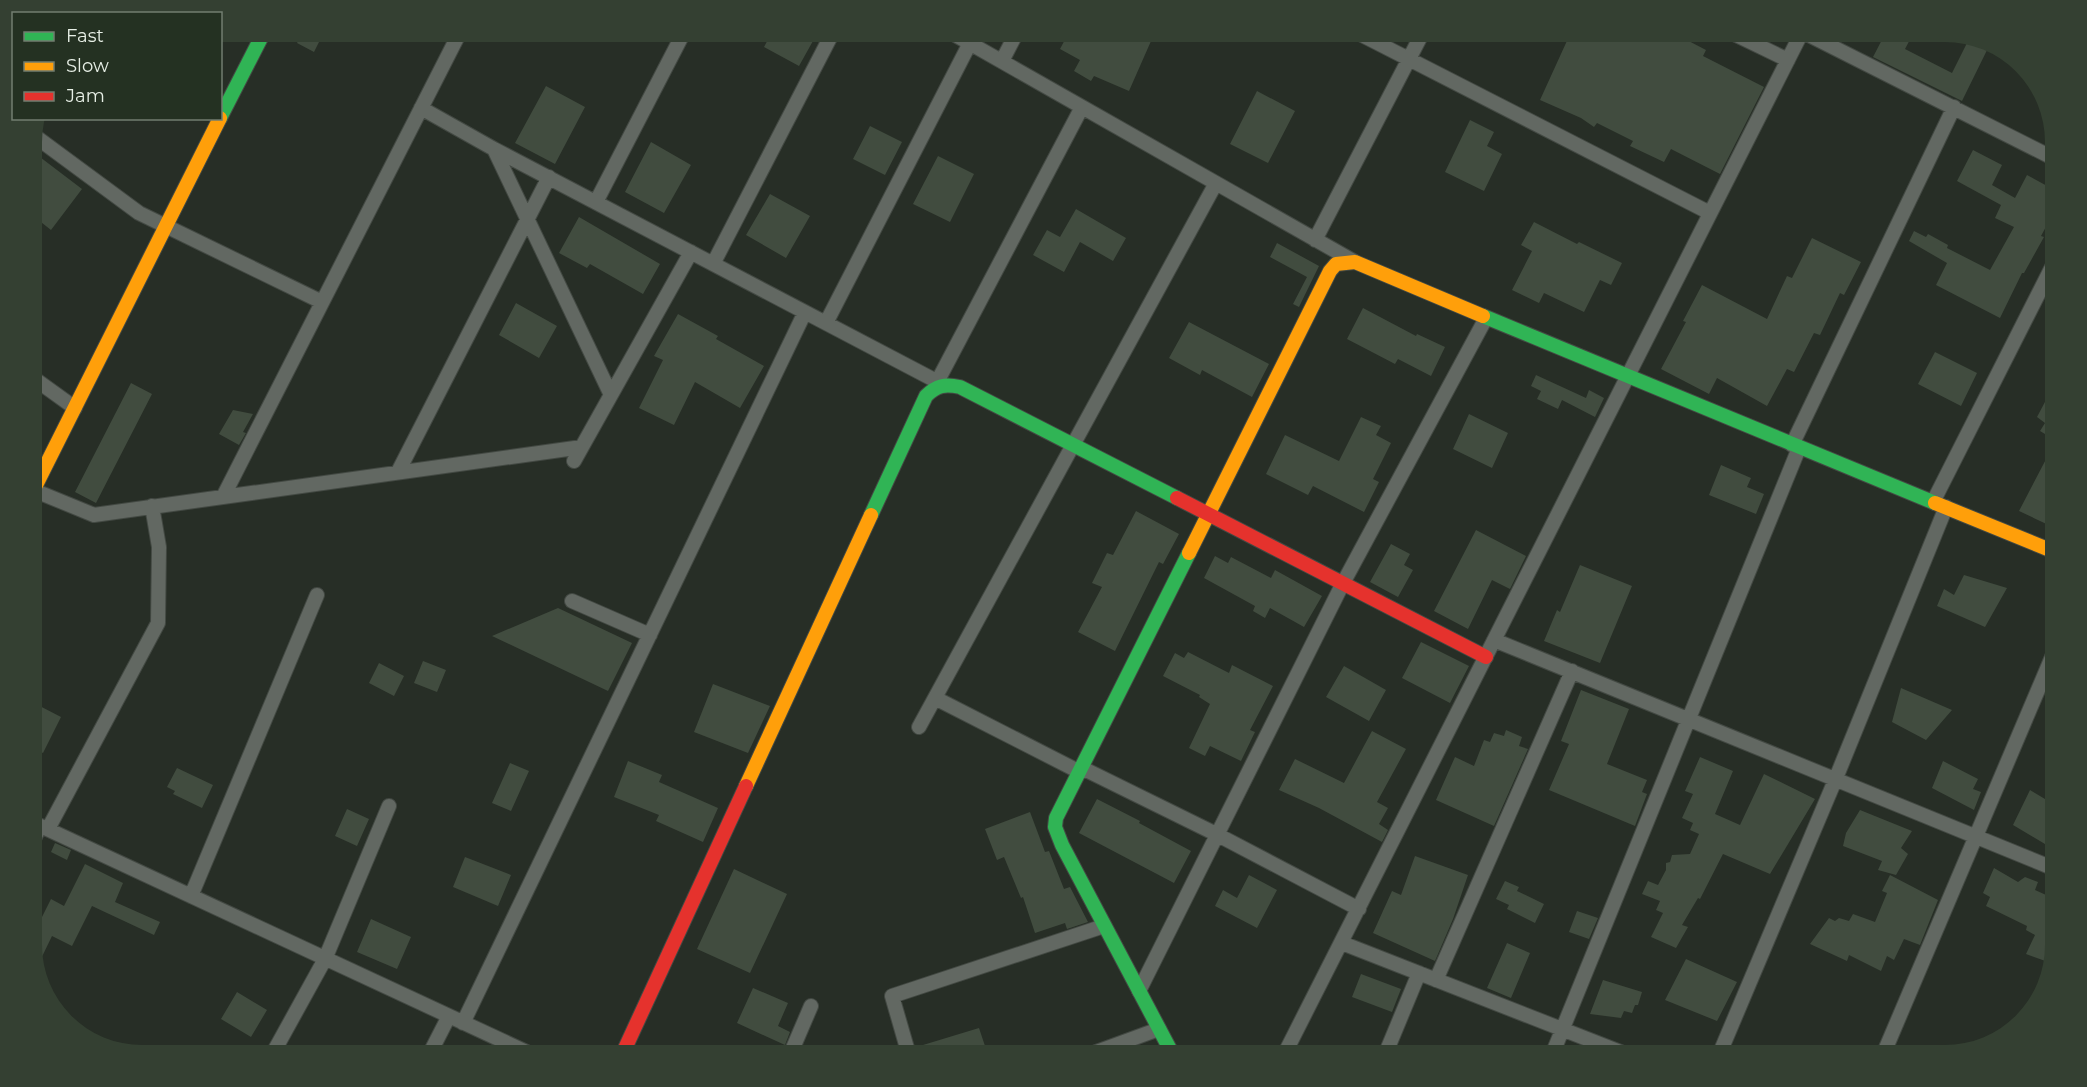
<svg xmlns="http://www.w3.org/2000/svg" width="2087" height="1087" viewBox="0 0 2087 1087" font-family="Montserrat,sans-serif">
	<style>
		.building { fill: #414c3f }
		.lines { fill: none; stroke-linecap: round; stroke-linejoin: round }
		.street-casing { stroke: #434943; stroke-width: 16 }
		.fast-casing { stroke: #434943; stroke-width: 16 }
		.slow-casing { stroke: #434943; stroke-width: 16 }
		.jam-casing { stroke: #434943; stroke-width: 16 }
		.street { stroke: #626862; stroke-width: 14 }
		.fast { stroke: #30b455; stroke-width: 14 }
		.slow { stroke: #ff9f0a; stroke-width: 14 }
		.jam { stroke: #e5322d; stroke-width: 14 }
	</style>
	<rect width="100%" height="100%" fill="#272e26"/>
	<path class="building" d="M303,32H324L314,52L297,43Z
		M772,32H818L799,66L764,47Z
		M1069,32H1155L1129,91L1094,76L1091,81L1074,71L1080,60L1060,49Z
		M1571,32H1660L1679,41L1681,37L1706,50L1703,56L1764,87L1720,174L1671,149L1664,162L1630,146L1633,141L1597,123L1594,127L1581,118L1540,100Z
		M1886,32H1914L1905,49L1952,73L1970,37L1991,42L1962,101L1873,57Z
		M546,86L585,107L555,164L515,143Z
		M1257,91L1295,111L1268,163L1230,144Z
		M1470,120L1494,132L1487,146L1502,154L1484,191L1445,172Z
		M870,126L902,142L885,175L853,159Z
		M651,142L691,165L664,213L625,192Z
		M1973,150L2002,165L1992,185L2015,198L2027,175L2049,187L2046,193L2055,198V210L2041,236L2044,237L2024,273H2022L2000,318L1936,285L1947,263L1909,241L1914,231L1926,237L1928,234L1948,245L1947,248L1990,270L2014,227L1995,218L2001,205L1957,181Z
		M32,151L82,189L51,230L32,215Z
		M938,156L974,174L950,222L913,204Z
		M770,194L810,216L786,258L746,235Z
		M1076,209L1126,238L1113,261L1080,242L1064,272L1033,255L1047,230L1060,237Z
		M579,217L660,264L643,294L590,264L587,268L559,253Z
		M1534,222L1577,244L1579,242L1622,263L1611,285L1600,280L1584,312L1544,293L1539,303L1512,290L1532,251L1521,245Z
		M1812,238L1861,262L1844,295L1840,293L1820,335L1814,333L1794,372L1787,369L1767,406L1717,378L1709,394L1661,369L1686,322L1683,321L1702,285L1767,319L1787,276L1792,278Z
		M1277,243L1319,266L1299,307L1293,304L1307,277L1270,257Z
		M516,303L557,326L539,358L499,335Z
		M1363,308L1416,336L1417,334L1445,347L1431,376L1398,359L1395,364L1347,339Z
		M678,314L718,336L716,339L764,366L740,408L695,382L674,425L639,408L663,360L654,356Z
		M1189,322L1269,364L1252,397L1202,370L1200,375L1169,358Z
		M1935,352L1977,373L1961,406L1918,384Z
		M1536,375L1586,398L1589,390L1604,398L1595,417L1562,400L1558,409L1537,399L1541,391L1531,386Z
		M131,383L152,394L96,503L75,492Z
		M2055,383V440L2040,431L2045,423L2037,417Z
		M233,410L253,414L243,432L246,433L239,445L219,434Z
		M1469,414L1508,433L1492,468L1453,449Z
		M1361,417L1381,426L1376,435L1391,443L1373,479L1379,482L1364,512L1313,486L1308,495L1266,474L1285,435L1339,461Z
		M2055,442V528L2019,511Z
		M1721,465L1751,478L1747,487L1764,494L1756,514L1709,495Z
		M1136,511L1179,534L1163,564L1159,562L1115,651L1078,632L1102,587L1092,583L1107,553L1113,555Z
		M1476,530L1526,556L1510,589L1492,580L1468,629L1434,611Z
		M1391,544L1410,554L1404,565L1413,570L1398,597L1370,582Z
		M1215,556L1228,563L1231,557L1271,578L1275,570L1322,596L1304,627L1270,608L1265,618L1253,611L1255,606L1204,578Z
		M1580,565L1632,586L1600,663L1544,641L1557,610L1560,612Z
		M1964,575L2007,588L1985,627L1937,606L1944,589L1954,595Z
		M558,608L632,643L608,691L492,636Z
		M1421,642L1469,666L1450,703L1402,678Z
		M1188,652L1229,673L1232,665L1273,686L1250,730L1255,732L1241,761L1210,746L1205,756L1189,748L1210,704L1199,697L1200,695L1163,676L1175,653L1184,658Z
		M423,661L446,670L437,692L414,683Z
		M379,663L404,676L394,696L369,683Z
		M1344,666L1386,690L1369,721L1326,697Z
		M713,684L770,706L748,753L694,732Z
		M1901,688L1952,710L1926,740L1892,722Z
		M1581,690L1629,709L1607,764L1647,780L1642,792L1647,794L1635,826L1549,790L1569,744L1561,741Z
		M32,702L61,717L43,753L32,747Z
		M1506,730L1522,737L1519,746L1528,749L1494,826L1436,800L1455,757L1474,766L1484,740L1490,742L1494,733L1504,736Z
		M1372,731L1406,749L1377,802L1388,808L1379,824L1388,830L1382,842L1319,808L1279,790L1295,759L1344,783Z
		M1700,757L1733,771L1715,814L1740,825L1764,774L1815,799L1770,874L1723,854L1700,899L1698,898L1682,925L1688,927L1676,948L1651,937L1663,913L1656,910L1660,901L1642,894L1648,881L1658,885L1666,870V863L1670,862L1672,855L1690,854L1699,834L1690,830L1693,823L1682,818L1693,794L1685,791Z
		M628,761L662,775L659,782L718,808L703,842L656,821L659,815L614,797Z
		M1943,761L1978,779L1973,789L1981,792L1974,810L1932,788Z
		M510,763L529,771L511,811L492,803Z
		M177,768L213,785L202,808L173,794L175,791L167,787Z
		M2030,790L2055,805V850L2013,825Z
		M1097,799L1140,821L1139,823L1191,851L1174,883L1079,833Z
		M347,809L369,819L357,846L335,836Z
		M1860,810L1912,831L1901,848L1908,854L1896,875L1878,870L1882,861L1843,846L1846,833Z
		M1030,812L1045,852L1049,851L1064,889L1070,887L1088,922L1067,929L1065,923L1035,933L1023,897L1021,898L1004,857L997,860L985,829Z
		M55,843L71,850L67,860L51,852Z
		M1415,856L1468,875L1453,919L1435,961L1373,933L1392,891L1401,895Z
		M465,857L511,875L498,906L453,887Z
		M85,864L123,883L115,902L160,922L154,935L92,906L72,946L52,936L37,967L32,952V937L51,899L64,906Z
		M1994,868L2018,882L2025,877L2038,882L2035,890L2055,899V945L2051,963L2026,954L2035,935L2026,930L2027,926L1986,906L1990,897L1983,893Z
		M734,869L787,894L750,973L697,949Z
		M1249,875L1277,890L1257,928L1215,906L1223,890L1237,898Z
		M1890,875L1938,900L1920,945L1904,939L1894,960L1887,956L1881,971L1849,955L1847,961L1810,944L1829,918L1835,921L1839,918L1849,921L1853,914L1875,922L1887,893L1882,891Z
		M1505,881L1519,887L1517,891L1544,904L1535,923L1507,909L1509,905L1496,899Z
		M1577,911L1598,918L1589,939L1569,932Z
		M371,919L411,937L397,969L357,952Z
		M1507,943L1530,953L1511,998L1487,988Z
		M1686,959L1737,982L1717,1021L1665,1000Z
		M1361,974L1401,989L1392,1012L1352,997Z
		M1603,980L1642,992L1638,1005H1635L1632,1013L1624,1011L1621,1018L1590,1014Z
		M753,988L788,1003L778,1026L790,1032L785,1045L737,1023Z
		M237,992L267,1010L251,1037L221,1019Z
		M979,1028L988,1055L926,1056L923,1045Z"/>
	<g class="lines">
		<g class="street-casing">
			<path id="street" d="M950,32L1355,262
				M1356,32L1710,213
				M1730,32L1788,60
				M1803,32L2055,159
				M1002,61L1017,32
				M421,108L494,149L942,384
				M32,134L139,213L322,302
				M494,149L611,395
				M596,202L684,32
				M1315,240L1423,32
				M713,264L833,32
				M826,323L970,43
				M32,377L75,408
				M935,386L1082,107
				M1792,445L1954,107
				M574,461L691,252
				M398,472L549,177
				M33,490L94,515L582,447
				M223,497L460,32
				M1933,502L2055,261
				M572,601L650,635
				M1494,640L2055,869
				M935,698L1080,772
				M919,727L1216,183
				M1082,768L1216,834L1359,909
				M32,822L533,1055
				M48,829L158,623L159,547L152,506
				M32,843L40,826
				M191,896L317,595
				M1342,943L1628,1055
				M1436,980L1572,671
				M1139,991L1342,585L1486,318
				M463,1023L805,312
				M272,1055L325,959L389,806
				M429,1055L449,1016
				M790,1055L811,1006
				M909,1055L892,996L1104,926
				M1088,1055L1159,1029
				M1284,1055L1802,32
				M1385,1055L1419,973
				M1552,1055L1799,448
				M1719,1055L1836,778L1946,507
				M1883,1055L2055,650"/>
		</g>
		<g class="fast-casing">
			<path id="fast" d="M220,118L264,32
				M1483,316L1935,503
				M871,515L926,396C937,385 945,384 960,387L1177,498
				M1173,1055L1062,845L1055,827L1056,818L1189,553"/>
		</g>
		<g class="slow-casing">
			<path id="slow" d="M32,493L220,118
				M1935,503L2055,552
				M1189,553L1330,271L1336,264L1355,262L1483,316
				M746,786L871,515"/>
		</g>
		<g class="jam-casing">
			<path id="jam" d="M1177,498L1486,657
				M622,1055L746,786"/>
		</g>
		<use href="#street" class="street"/>
		<use href="#fast" class="fast"/>
		<use href="#slow" class="slow"/>
		<use href="#jam" class="jam"/>
	</g>
	<path d="M0 0H2087V1087H0ZM142 42H1945A100 100 0 0 1 2045 142V945A100 100 0 0 1 1945 1045H142A100 100 0 0 1 42 945V142A100 100 0 0 1 142 42Z" fill="#344032" fill-rule="evenodd"/>
	<rect x="12" y="12" width="210" height="108" fill="#243122" stroke="#727d70" stroke-width="1.5"/>
	<rect x="24" y="32" width="30" height="9" fill="#30b455" stroke="#727d70" stroke-width="1.5"/>
	<text x="66" y="42" font-size="18" fill="#e7efe6">Fast</text>
	<rect x="24" y="62" width="30" height="9" fill="#ff9f0a" stroke="#727d70" stroke-width="1.5"/>
	<text x="66" y="72" font-size="18" fill="#e7efe6">Slow</text>
	<rect x="24" y="92" width="30" height="9" fill="#e5322d" stroke="#727d70" stroke-width="1.5"/>
	<text x="66" y="102" font-size="18" fill="#e7efe6">Jam</text>
</svg>
